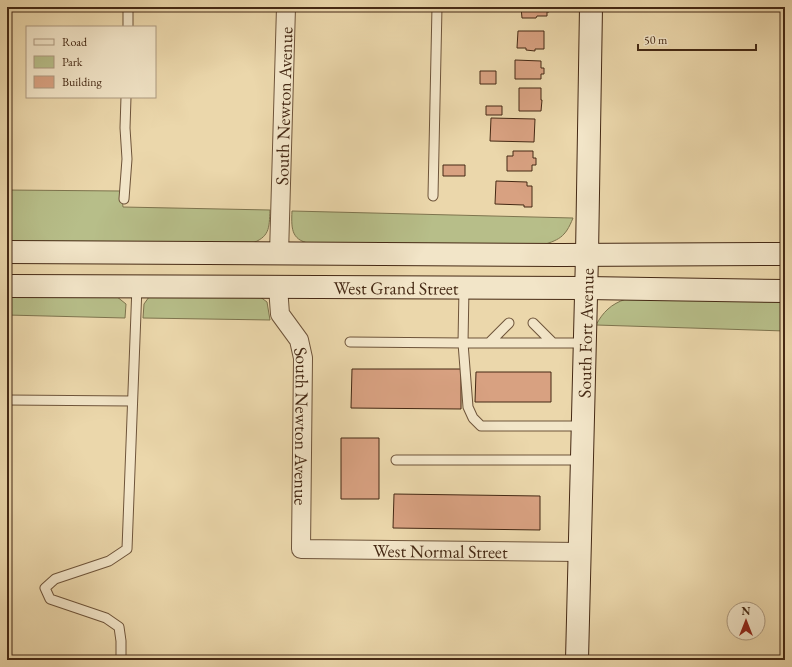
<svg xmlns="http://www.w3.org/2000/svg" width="792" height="667" viewBox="0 0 792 667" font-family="'EB Garamond',serif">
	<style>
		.green { fill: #b7be89; stroke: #7e744e }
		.building { fill: #d8a181; stroke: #452914 }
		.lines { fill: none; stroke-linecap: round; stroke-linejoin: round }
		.lane-casing { stroke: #6e543a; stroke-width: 11 }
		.street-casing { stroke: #6e543a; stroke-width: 20 }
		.secondary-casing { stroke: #452914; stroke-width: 24 }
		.lane { stroke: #f2e5c8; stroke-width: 9 }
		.street { stroke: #f2e5c8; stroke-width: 18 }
		.secondary { stroke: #f2e5c8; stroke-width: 22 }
		.labels { text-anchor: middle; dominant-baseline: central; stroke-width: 3; stroke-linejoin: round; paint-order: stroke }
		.street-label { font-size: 18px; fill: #452914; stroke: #f2e5c8 }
	</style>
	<rect width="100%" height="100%" fill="#ebd7ab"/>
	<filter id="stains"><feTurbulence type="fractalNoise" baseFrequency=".005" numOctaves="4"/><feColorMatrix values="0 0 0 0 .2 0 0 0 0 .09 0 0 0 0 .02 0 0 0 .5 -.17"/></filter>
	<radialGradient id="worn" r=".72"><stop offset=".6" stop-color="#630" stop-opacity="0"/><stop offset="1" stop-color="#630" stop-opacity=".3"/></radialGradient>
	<path class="green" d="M7,190L121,191L123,207L270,210C269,229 270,237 250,244L7,242Z
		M292,211L573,218C565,238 559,240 539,246L313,244C292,241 291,231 292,211Z
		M7,295L116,296L126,304L125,318L7,315Z
		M259,296L267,302L270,320L143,318L144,304L149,297Z
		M626,299L785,300V331L596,325C603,312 611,304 626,299Z"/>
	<path class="building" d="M521,7H553V8H549V12H547V16H537L536,18H522Z
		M518,31H544V49H535V51L526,50V48H517Z
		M515,60L541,61V68H544V74H541V79H515Z
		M480,71H496V84H480Z
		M519,88H541V100H542L541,111H519Z
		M486,106H502V115H486Z
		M491,118L535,119L534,142L490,141Z
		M513,151H533V158H536V165H532V171H507V156H513Z
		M443,165H465V176H443Z
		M496,181L527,182V186H532V207H524V205L495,204Z
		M352,369H461V409L351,408Z
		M476,372H551V402H475Z
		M341,438H379V499H341Z
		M394,494L540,496V530L393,528Z"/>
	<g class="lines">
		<g class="lane-casing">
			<path id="lane" d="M128,27V7
				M433,196L437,7
				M124,199L127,159L125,128L126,97
				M464,288L463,343H585
				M533,323L553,343
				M350,342L463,343L468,407L473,418L481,426H583
				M489,343L509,323
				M7,400L132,401
				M396,460H582
				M121,660V641L119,627L106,618L50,599L45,588L55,579L109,561L127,549L137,286"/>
		</g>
		<g class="street-casing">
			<g id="street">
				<path id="s1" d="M279,254L286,7"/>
				<path id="s2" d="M278,287L280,314L299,340L303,358L301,549L580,552"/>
			</g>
		</g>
		<g class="secondary-casing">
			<g id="secondary">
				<path d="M7,252L561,255L785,254"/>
				<path id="s3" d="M7,286L586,288L785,291"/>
				<path id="s4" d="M577,660L587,255L591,7"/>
			</g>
		</g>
		<use href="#lane" class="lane"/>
		<use href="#street" class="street"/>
		<use href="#secondary" class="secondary"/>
	</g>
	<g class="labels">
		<g class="street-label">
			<text stroke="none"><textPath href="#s1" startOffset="148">South Newton Avenue</textPath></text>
			<text stroke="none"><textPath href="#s3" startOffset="389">West Grand Street</textPath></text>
			<text stroke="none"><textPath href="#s4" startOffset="327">South Fort Avenue</textPath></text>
			<text stroke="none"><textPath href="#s2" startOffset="146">South Newton Avenue</textPath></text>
			<text stroke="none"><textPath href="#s2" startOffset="408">West Normal Street</textPath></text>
		</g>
	</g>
	<rect width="792" height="667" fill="none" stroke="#ebd7ab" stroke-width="24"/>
	<rect x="8" y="8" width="776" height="651" fill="none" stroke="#452914" stroke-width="2"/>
	<rect x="12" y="12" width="768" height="643" fill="none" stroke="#452914"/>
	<rect x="26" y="26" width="130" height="72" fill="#f2e5c8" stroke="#ad9a80"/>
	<rect x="34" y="39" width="20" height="6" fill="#f2e5c8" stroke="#ad9a80"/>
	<text x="62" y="46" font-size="12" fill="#452914">Road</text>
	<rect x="34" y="56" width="20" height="12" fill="#b7be89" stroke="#ad9a80"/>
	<text x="62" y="66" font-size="12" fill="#452914">Park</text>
	<rect x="34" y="76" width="20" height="12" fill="#d8a181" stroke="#ad9a80"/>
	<text x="62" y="86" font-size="12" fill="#452914">Building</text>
	<g transform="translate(746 621)"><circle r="19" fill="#f2e5c8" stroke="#ad9a80"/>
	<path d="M0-3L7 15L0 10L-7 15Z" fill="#8f2418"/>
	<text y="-6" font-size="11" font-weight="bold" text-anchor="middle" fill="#452914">N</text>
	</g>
	<path d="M638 44v6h118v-6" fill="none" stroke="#452914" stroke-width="2"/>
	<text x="644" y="44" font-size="12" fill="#452914" stroke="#f2e5c8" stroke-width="3" paint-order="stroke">50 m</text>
	<rect width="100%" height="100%" filter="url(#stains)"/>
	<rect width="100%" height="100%" fill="url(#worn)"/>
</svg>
